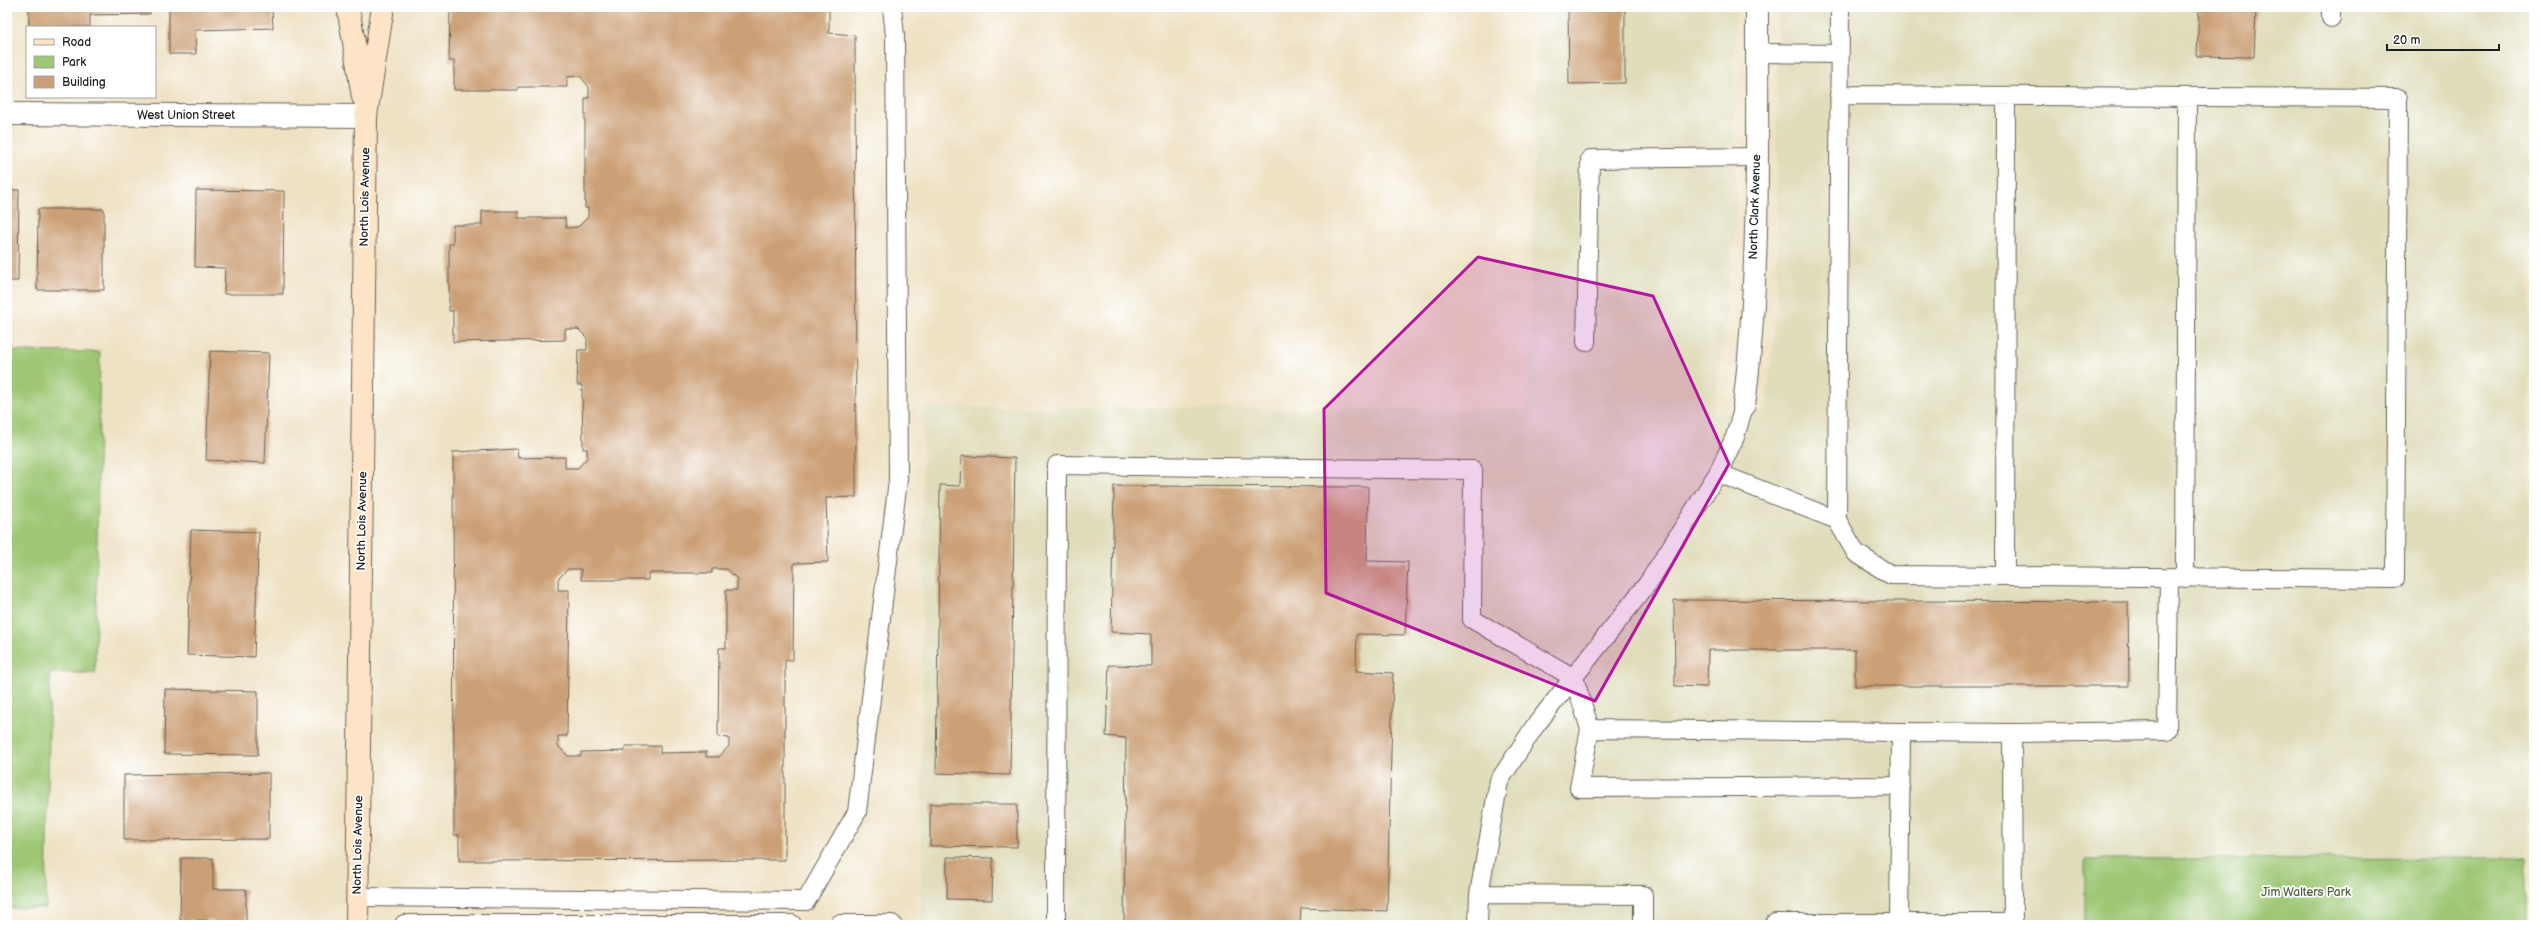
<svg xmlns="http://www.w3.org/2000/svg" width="2541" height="932" viewBox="0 0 2541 932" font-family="'Balsamiq Sans',sans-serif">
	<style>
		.built { fill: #e0ddbb }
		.green { fill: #9dc774; stroke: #5c7248 }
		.building { fill: #cca077; fill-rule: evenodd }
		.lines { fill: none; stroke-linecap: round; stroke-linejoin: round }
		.lane-casing { stroke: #666157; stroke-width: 20 }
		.street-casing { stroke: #666157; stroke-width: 24 }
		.secondary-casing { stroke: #666157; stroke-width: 24 }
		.lane { stroke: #fff; stroke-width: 18 }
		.street { stroke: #fff; stroke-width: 22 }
		.secondary { stroke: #fee4c6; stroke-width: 22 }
		.marked { fill: #b5179e; fill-opacity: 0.2; stroke: #b5179e; stroke-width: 3; stroke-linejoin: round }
		.labels { text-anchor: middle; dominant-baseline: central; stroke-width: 3.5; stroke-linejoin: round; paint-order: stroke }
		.street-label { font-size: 12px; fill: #1c1c1c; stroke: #fff }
		.park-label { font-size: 12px; fill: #50603f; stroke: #fff }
	</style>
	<rect width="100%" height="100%" fill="#fff"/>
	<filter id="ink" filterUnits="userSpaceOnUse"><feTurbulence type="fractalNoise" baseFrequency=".025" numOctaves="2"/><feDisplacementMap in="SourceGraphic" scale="8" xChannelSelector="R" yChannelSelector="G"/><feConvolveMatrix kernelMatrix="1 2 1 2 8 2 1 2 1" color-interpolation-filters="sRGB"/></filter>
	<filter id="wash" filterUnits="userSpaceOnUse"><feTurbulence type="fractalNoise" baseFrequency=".012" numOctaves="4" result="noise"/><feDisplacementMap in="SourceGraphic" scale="16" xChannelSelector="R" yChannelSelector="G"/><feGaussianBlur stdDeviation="0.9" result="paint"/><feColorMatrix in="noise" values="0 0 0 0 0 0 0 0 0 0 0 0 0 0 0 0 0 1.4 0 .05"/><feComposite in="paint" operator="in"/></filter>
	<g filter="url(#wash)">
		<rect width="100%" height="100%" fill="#efe2c4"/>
		<path class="built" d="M1538,7H1735L1733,94L1737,208L1724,336L1713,411L1766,412L1777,301V7H2531L2526,858L2086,859L2085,925H921L923,407L1528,410Z"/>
		<path class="green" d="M7,351L100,352L95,673H50L46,908H7Z
			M2526,858V925H2085V859Z"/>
		<g id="blocks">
			<path class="building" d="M29,7H150V14L90,15V27H29Z
				M169,7H272L273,28L195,30L196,54H169Z
				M450,7H829V33L855,35L856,497L826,498L828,562L794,563L793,660H785V860L459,861V835H454L453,452L517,449L518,458L565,457V468H578L587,458V449H583L582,385H577L578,350H587V338L578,329H565V340L453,342V311H449V244H453V225H482V211H518V218H565L566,228L578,227L588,217V208H585V98H589V87L580,76L567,77V87H518V90H454V61H449ZM568,569H581V580H648V573H712V569H727L737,579V590H726V648H719L718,737L729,738V746L719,757H706V752L660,753V746H625V751L581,752V756H568L558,746V736H567L569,590H558V579Z
				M1568,7H1625V83L1569,84Z
				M2199,7H2256L2254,57L2197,56Z
				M7,190H19L18,281H7Z
				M196,190L284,191L283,294H224L225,268L195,267Z
				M38,209H104V290H37Z
				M210,351L269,353L265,463L206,460Z
				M961,456L1015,458L1010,775L936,773L940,485L960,486Z
				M1114,486L1368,487L1367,561L1408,562L1405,635L1357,634L1356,671L1393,673L1387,911L1301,908L1300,925H1124L1126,738L1106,736L1109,665L1151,666V634L1111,632Z
				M191,530L259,532L254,657L187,655Z
				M1674,600L2128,602L2129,686H1855V650H1708L1707,687L1675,686Z
				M165,689L258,691V755L164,754Z
				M269,773V839L124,840V775Z
				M930,804H1017V847L930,846Z
				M947,857L993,858L992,900L947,899Z
				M181,858H213V889H246V925H213V920H180Z"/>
		</g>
	</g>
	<g filter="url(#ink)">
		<use href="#blocks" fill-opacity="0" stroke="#666157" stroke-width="1"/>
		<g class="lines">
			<g class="lane-casing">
				<path id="lane" d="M2331,18V7
					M1757,53L1840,54
					M1839,95L2398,98L2395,579L1891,575L1856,553L1837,520L1840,7
					M1586,342L1590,159L1757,157
					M1718,473L1837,520
					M2005,576L2006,96
					M2185,578L2187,97
					M1590,729L2012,733L2167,731L2169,577
					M2012,733L2013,925
					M1479,894L1643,895V925
					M358,897L806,901L857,812L898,480L895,36L892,7
					M404,924H792
					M839,924H892
					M1056,925L1057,465L1473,470L1472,619L1574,678L1590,729L1579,788L1901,786
					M1478,925L1479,894L1499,781L1535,726L1648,583L1718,473L1735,437L1744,406
					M1775,925V923H2013
					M1899,925L1901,733"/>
			</g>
			<g class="street-casing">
				<path id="street" d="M7,114L366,116
					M1744,406C1760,276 1757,138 1757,7"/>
			</g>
			<g class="secondary-casing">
				<path id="secondary" d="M348,7L363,97
					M357,925L366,116L383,7"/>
			</g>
			<use href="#lane" class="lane"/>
			<use href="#street" class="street"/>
			<use href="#secondary" class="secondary"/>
		</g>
	</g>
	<path class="marked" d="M1478,257L1653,296L1729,464L1595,701L1326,593L1324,409Z"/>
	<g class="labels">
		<g class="street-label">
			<text x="186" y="115">West Union Street</text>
			<text transform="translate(365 197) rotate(-89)">North Lois Avenue</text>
			<text transform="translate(1755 207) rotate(-88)">North Clark Avenue</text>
			<text transform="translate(362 521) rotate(-89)">North Lois Avenue</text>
			<text transform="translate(358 845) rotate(-89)">North Lois Avenue</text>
		</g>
		<g class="park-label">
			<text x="2306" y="892">Jim Walters Park</text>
		</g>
	</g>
	<rect width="2541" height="932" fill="none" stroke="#fff" stroke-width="24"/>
	<rect x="26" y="26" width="130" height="72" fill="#ffffff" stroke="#a4a4a4"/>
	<rect x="34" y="39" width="20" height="6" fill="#fee4c6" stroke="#a4a4a4"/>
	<text x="62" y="46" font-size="12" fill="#1c1c1c">Road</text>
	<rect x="34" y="56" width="20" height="12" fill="#9dc774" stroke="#a4a4a4"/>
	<text x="62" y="66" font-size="12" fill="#1c1c1c">Park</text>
	<rect x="34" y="76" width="20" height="12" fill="#cca077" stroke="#a4a4a4"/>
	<text x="62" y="86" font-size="12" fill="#1c1c1c">Building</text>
	<path d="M2387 44v6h112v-6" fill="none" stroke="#1c1c1c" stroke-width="2"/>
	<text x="2393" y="44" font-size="12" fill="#1c1c1c" stroke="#ffffff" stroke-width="3" paint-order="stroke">20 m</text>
</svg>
